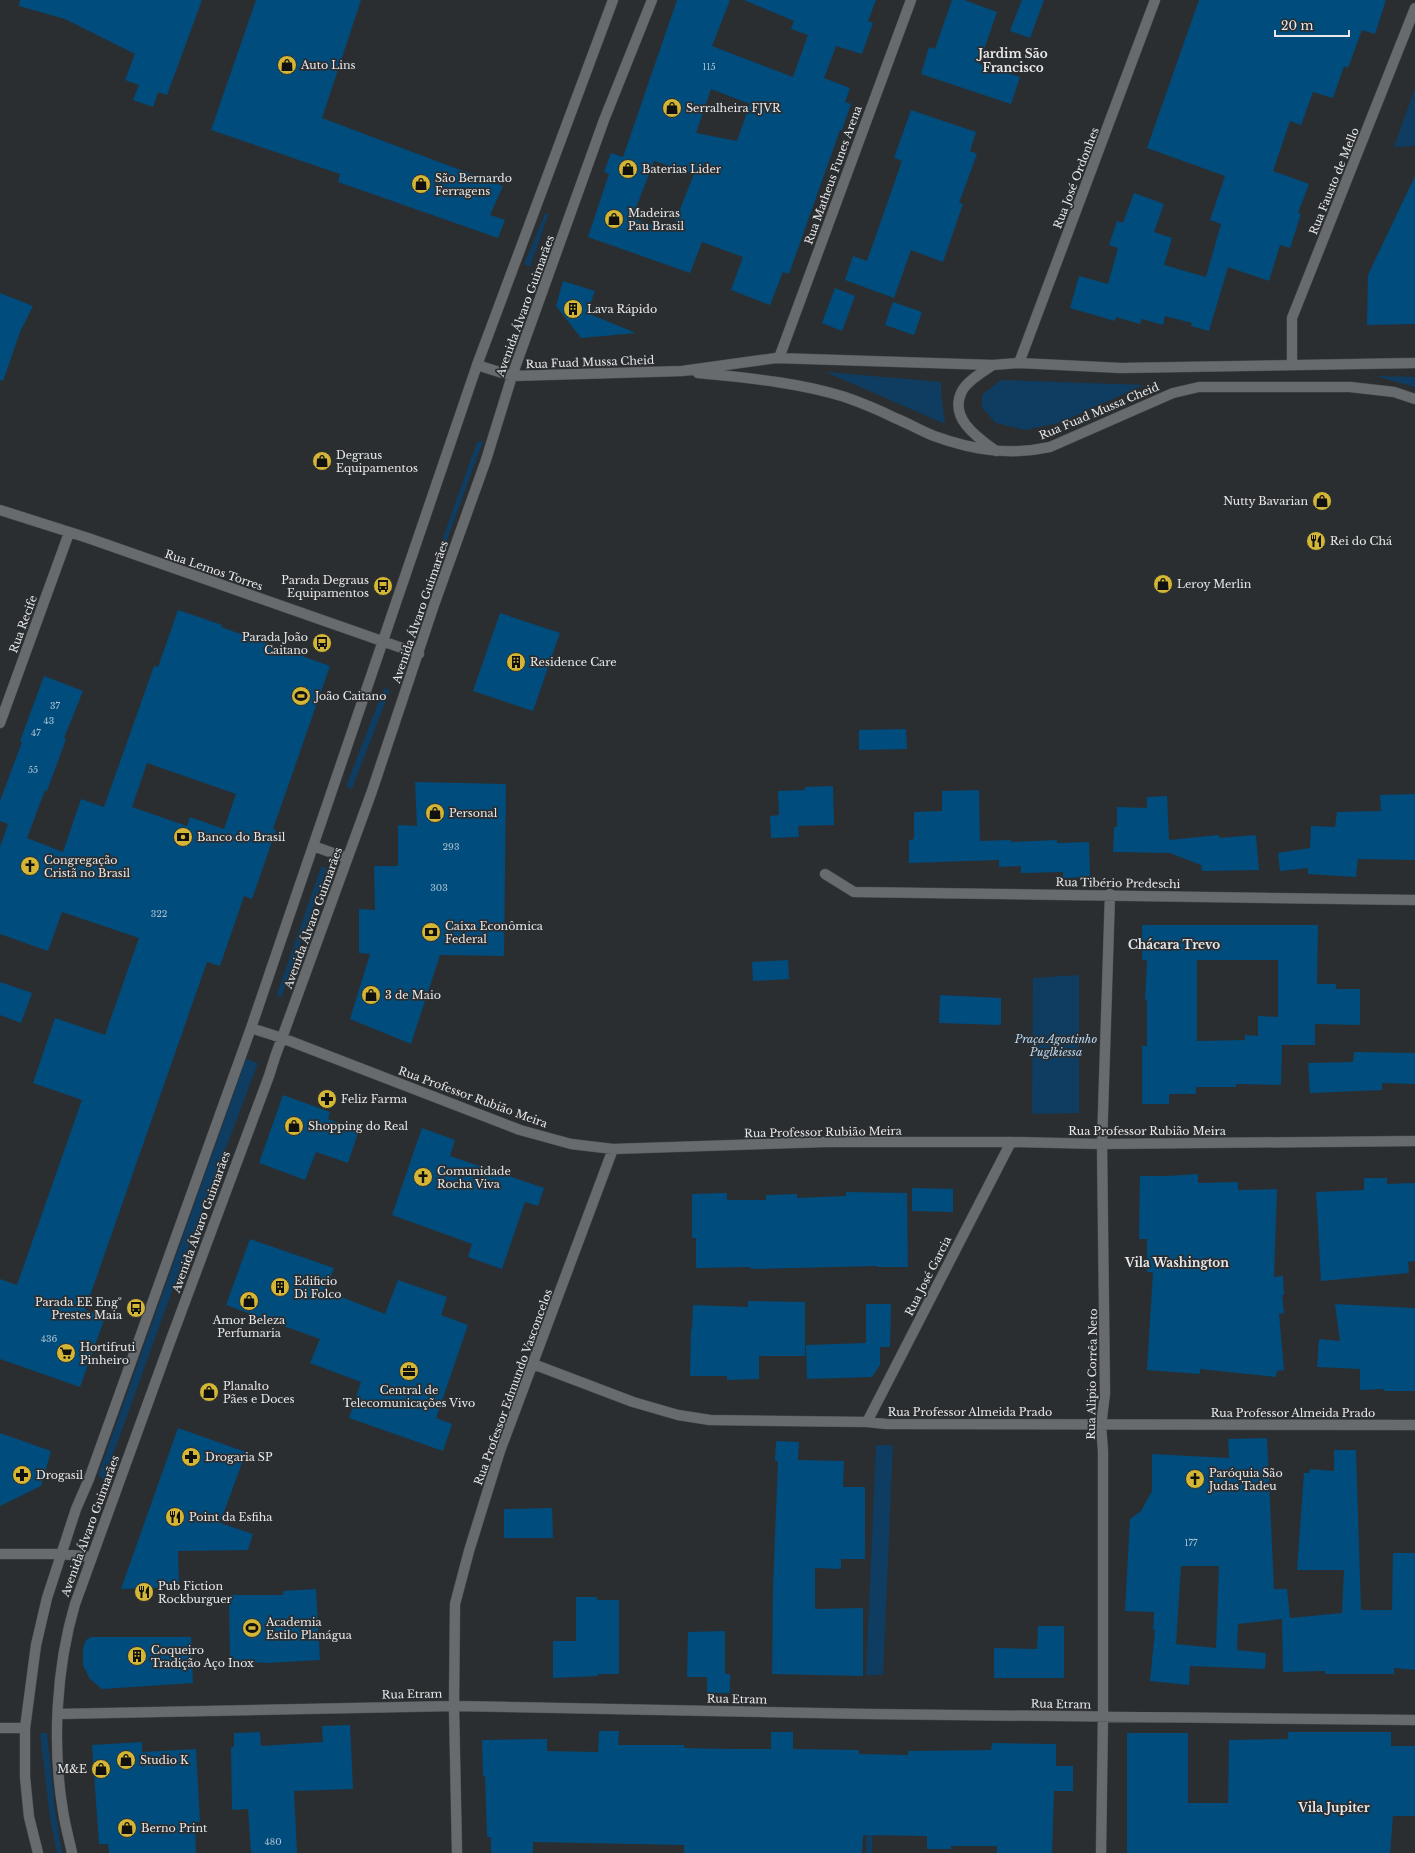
<svg xmlns="http://www.w3.org/2000/svg" width="1415" height="1853" viewBox="0 0 1415 1853" font-family="'Libre Baskerville',serif">
	<style>
		.green { fill: #0e3d61 }
		.building { fill: #004c7d; fill-rule: evenodd }
		.lines { fill: none; stroke-linecap: round; stroke-linejoin: round }
		.minor-casing { stroke: #4b4d4f; stroke-width: 11 }
		.minor { stroke: #686b6e; stroke-width: 10 }
		.labels { text-anchor: middle; dominant-baseline: central; stroke-width: 3.5; stroke-linejoin: round; paint-order: stroke }
		.number-label { font-size: 9px; fill: #adc1cf }
		.poi-label { font-size: 11px; fill: #e7e8ea; stroke: #2b2e30; text-anchor: start }
		.street-label { font-size: 11px; fill: #e7e8ea; stroke: #2b2e30 }
		.park-label { font-size: 11px; font-style: italic; fill: #b8d9f6; stroke: #2b2e30 }
		.neighbourhood-label { font-size: 12px; font-weight: bold; fill: #e7e8ea; stroke: #2b2e30 }
	</style>
	<rect width="100%" height="100%" fill="#2b2e30"/>
	<path class="green" d="M1415,88V146L1394,147Z
		M549,213L530,267L524,264L545,214Z
		M826,372L941,382V393L945,424Z
		M1376,376L1415,377V387Z
		M1001,380L1144,385L1059,423L1025,430L996,423L982,408V395Z
		M483,441L427,595L423,594L477,442Z
		M384,688L390,690L352,789L346,786Z
		M321,867L327,868L282,996L276,997Z
		M1079,975V1113L1032,1114L1033,978Z
		M246,1059L258,1063L164,1313L104,1480L98,1475Z
		M876,1445H893L883,1675H866Z
		M40,1733H47L55,1810L62,1853H57L50,1818Z
		M873,1794L872,1853H866V1796Z"/>
	<path class="building" d="M20,0H202L167,95L158,92L153,107L133,100L139,85L125,80L135,54L65,19L19,6Z
		M256,0H361L322,118L503,186L490,215L505,220L498,238L338,182L340,174L211,130Z
		M677,0H730L712,46L793,77L808,35L791,29L794,21L744,0H876L868,21L873,23L862,54L836,46L824,78L850,88L845,102L851,104L842,130H840L789,274L783,272L770,305L731,290L743,257L702,242L690,273L588,237L609,174L604,172L611,153L623,157ZM711,89L750,104L737,141L696,133ZM654,161L694,174L671,232L632,218Z
		M952,0H964L997,12L979,64L1020,77L1011,104L921,74L929,47L935,49Z
		M1022,0H1044L1030,38L1010,31Z
		M1199,0H1386L1375,34L1362,30L1348,68L1344,66L1333,98L1313,92L1301,125L1290,121L1273,171L1309,184L1298,213L1301,214L1290,248L1280,245L1269,281L1228,267L1209,331L1191,326L1192,323L1165,316L1163,325L1142,319L1140,324L1116,317L1115,321L1070,308L1079,276L1108,284L1118,248L1109,245L1117,221L1123,223L1134,193L1164,204L1154,232L1172,238L1164,265L1206,277L1221,224L1210,220L1225,176L1147,148Z
		M911,110L976,132L970,151L977,154L959,203L963,204L943,262L911,250L894,298L845,280L853,256L867,261L902,161L894,158Z
		M1415,176V324L1367,325L1368,275Z
		M563,281L595,291L587,313L636,333L581,338L556,306Z
		M835,288L855,296L842,331L822,323Z
		M0,293L33,306L20,332L3,381L0,380Z
		M893,302L922,312L914,335L885,325Z
		M178,610L222,625L221,627L330,666L273,829L276,830L252,899L244,896L220,966L207,962L85,1310L105,1317L80,1387L0,1359V1279L17,1285L82,1100L33,1083L55,1018L105,1035L139,938L62,912L48,951L0,934V847L8,824L0,821V801L22,742L20,741L44,676L83,691L64,738L66,739L47,791L45,790L27,838L63,852L81,799L104,807L154,666L158,667ZM147,763L236,794L224,829L190,817L187,826L132,807Z
		M500,613L560,633L533,711L473,691Z
		M906,729L907,749L859,750V730Z
		M415,782L506,784L504,956L440,955L411,1044L350,1019L370,954L359,953V909L375,910L374,866H398V825L417,826Z
		M833,786L834,825L798,826L799,837L771,838L770,816L779,815L778,791L805,790V787Z
		M979,790L980,841L1011,840V842L1057,840V843L1089,842L1090,877L1063,878V872L1021,873V866L999,867V860L909,863V840L914,839V812L942,811V791Z
		M1415,794V860L1358,859L1356,877L1308,874V868L1280,871L1278,853L1310,848L1311,826L1335,827L1337,812L1381,811L1380,795Z
		M1167,796L1169,840L1219,835V838L1256,835L1259,870L1202,871L1201,865L1170,853L1113,852L1114,827H1117V807L1147,808V797Z
		M1142,925H1318L1317,984H1336V989H1360V1025L1315,1024V1045H1282L1281,1085L1236,1084V1087H1196V1094H1169V1104H1142V1046H1147V1000H1145L1147,960H1142ZM1197,960H1278V1017L1258,1016V1036L1245,1035V1040L1197,1041Z
		M788,960L789,979L753,981L752,962Z
		M0,982L32,993L21,1023L0,1015Z
		M940,995L1001,998V1025L939,1023Z
		M1354,1052L1415,1053V1084L1382,1083V1090L1310,1093L1308,1063L1353,1062Z
		M283,1095L330,1112L328,1119L359,1130L348,1163L316,1152L305,1180L259,1163Z
		M422,1128L455,1140L450,1156L544,1188L538,1206L525,1202L502,1269L468,1257L472,1244L392,1215Z
		M1198,1174V1183L1238,1182V1190L1277,1189L1274,1277L1283,1276L1284,1295H1282L1284,1313L1279,1314L1284,1370L1277,1371L1276,1377L1200,1369V1374L1147,1370L1153,1272H1147V1239H1139L1140,1176H1167Z
		M1364,1178H1387V1184L1415,1183V1261L1408,1262L1409,1273L1321,1281L1316,1192L1364,1190Z
		M912,1188L953,1189V1212L912,1211Z
		M846,1192L907,1193L908,1267H877V1266L750,1269L751,1267L696,1268V1238H692V1194L727,1193V1200H766V1195L797,1194V1198L846,1196Z
		M250,1239L334,1268L326,1291L385,1314L398,1280L447,1297L441,1315L468,1325L436,1418L452,1424L443,1451L349,1418L361,1382L310,1363L320,1339L226,1305Z
		M748,1301L805,1302V1356H759V1379L727,1380V1376H690L691,1329H692L693,1305L748,1307Z
		M866,1304H891L890,1347H880V1365L872,1377L807,1379L806,1345L866,1343Z
		M1335,1304L1415,1308V1391H1384V1389L1360,1390V1369L1317,1367L1319,1339L1340,1341Z
		M178,1428L246,1452L220,1523L253,1534L248,1550L178,1551L179,1587L121,1589Z
		M0,1433L51,1451L41,1486L0,1506Z
		M1267,1438L1274,1589H1287L1290,1618L1342,1613L1344,1570H1297L1304,1473H1309L1310,1469L1334,1471V1450H1356L1361,1610H1392L1393,1553H1415V1670L1394,1668V1674H1325V1671L1283,1672L1282,1619L1238,1624L1237,1650L1266,1653L1265,1669L1190,1666L1189,1685L1150,1681L1155,1630H1153L1154,1612L1125,1611L1130,1519L1141,1511L1152,1491V1454L1229,1458L1228,1439ZM1181,1566H1219L1216,1648L1176,1644Z
		M776,1441L799,1442L798,1460L844,1461L843,1487H865V1559H841V1569L815,1568V1609L863,1608V1676L772,1674L773,1586L778,1461H775Z
		M552,1508L553,1538H504V1509Z
		M316,1589L320,1660L268,1663L230,1661L229,1595H283V1591Z
		M576,1597H597V1600H619V1674H598V1676L553,1678V1641H576Z
		M1038,1626H1064V1678H994V1648L1037,1649Z
		M725,1631V1674H730V1693H707V1677H687L688,1632Z
		M91,1637H191L193,1683L102,1689L90,1679L83,1665V1648L86,1640Z
		M350,1725L353,1789L294,1791L297,1853H251L248,1809L232,1810L231,1747H234V1733L260,1732L261,1746L323,1742L322,1726Z
		M599,1731H619L618,1745H684V1748L728,1749H771V1732H793V1749L859,1750V1754L908,1755V1751L991,1750L992,1743L1056,1744V1766H1073V1791H1054L1052,1853H997V1846H951V1849H927V1836L863,1835L862,1853H684V1845L533,1842V1853H491V1837H487L485,1776H483L482,1740L547,1739V1751L598,1752Z
		M1288,1732H1391V1746H1415V1816H1393L1390,1853H1127V1733H1188V1803H1228L1229,1740L1288,1739Z
		M142,1742V1752L196,1749L200,1822H195L196,1853H109L108,1844H99L92,1745Z"/>
	<g class="lines">
		<g class="minor-casing">
			<path id="minor" d="M779,358L911,0
				M1019,363L1155,0
				M477,365L512,376L682,371L776,358L993,365L1019,363L1121,368L1415,363
				M993,365C983,372 968,380 962,391C948,418 978,438 996,451
				M1292,365V318L1415,8
				M698,373C747,378 797,382 845,397C862,403 879,410 895,418C908,423 921,431 934,436C973,450 1009,456 1050,447L1173,393L1199,387H1350L1394,392L1415,399
				M0,510L88,538L419,654
				M0,723L69,533
				M313,846L347,858
				M825,874L854,892L1415,900
				M251,1028L282,1038L520,1130L571,1144L613,1149L826,1142H1011L1102,1144L1415,1141
				M533,1364L633,1402L678,1415L710,1420L867,1422L886,1424L1415,1425
				M867,1422L1011,1142
				M0,1554H62L91,1557
				M58,1714L454,1706L869,1714L1415,1720
				M0,1728H25
				M38,1853L29,1817L25,1777V1728L36,1645L47,1598L76,1509L89,1479L251,1028L477,365L613,0
				M72,1853C69,1839 65,1825 63,1811C52,1746 56,1668 75,1604L170,1342L269,1076L275,1057L372,791L434,605L486,460L512,376L604,120L652,0
				M457,1853L454,1706L455,1604L469,1551L500,1451L613,1149
				M1101,1853L1103,1717V1451L1101,1426L1105,1393L1102,1144L1110,894"/>
		</g>
		<use href="#minor" class="minor"/>
	</g>
	<defs>
		<g id="shop-disc" transform="scale(1)"><circle r="9.5" fill="#d3b635" stroke="#2b2e30"/><path d="M-5-2.5h2.3a2.7 3.5 0 0 1 5.4 0H5L5.5 6h-11ZM-1.5-2.5h3a1.5 2.3 0 0 0-3 0Z" fill="#111"/></g>
		<g id="building-disc" transform="scale(1)"><circle r="9.5" fill="#d3b635" stroke="#2b2e30"/><path d="M-4-6H4V6H1V3H-1V6H-4ZM-2.5-4.3h1.7v1.8h-1.7ZM.8-4.3h1.7v1.8H.8ZM-2.5-1h1.7V.8h-1.7ZM.8-1h1.7V.8H.8Z" fill="#111"/></g>
		<g id="restaurant-disc" transform="scale(1)"><circle r="9.5" fill="#d3b635" stroke="#2b2e30"/><path d="M-5-6h1v4h1v-4h1v4h1v-4h1v5L-1.5 .5V6h-2V.5L-5-1ZM5-6V6H3V1.5H1.5Q1.5-4 5-6Z" fill="#111"/></g>
		<g id="bus-disc" transform="scale(1)"><circle r="9.5" fill="#d3b635" stroke="#2b2e30"/><path d="M-5-6H5V4H4V6H2V4H-2V6H-4V4H-5ZM-3.5-4V0h7V-4ZM-3.5 1.2v1.5H-2V1.2ZM2 1.2v1.5H3.5V1.2Z" fill="#111"/></g>
		<g id="stadium-disc" transform="scale(1)"><circle r="9.5" fill="#d3b635" stroke="#2b2e30"/><path d="M0-5a6.5 5 0 1 0 0 10a6.5 5 0 1 0 0-10ZM-3.5-1.8h7v3.6h-7Z" fill="#111"/></g>
		<g id="bank-disc" transform="scale(1)"><circle r="9.5" fill="#d3b635" stroke="#2b2e30"/><path d="M-6-4H6V4H-6ZM0-2.3a2.3 2.3 0 1 0 0 4.6a2.3 2.3 0 1 0 0-4.6Z" fill="#111"/></g>
		<g id="church-disc" transform="scale(1)"><circle r="9.5" fill="#d3b635" stroke="#2b2e30"/><path d="M-1.2-6h2.4v3.5h3.3v2.4h-3.3V6h-2.4V-.1h-3.3v-2.4h3.3Z" fill="#111"/></g>
		<g id="pharmacy-disc" transform="scale(1)"><circle r="9.5" fill="#d3b635" stroke="#2b2e30"/><path d="M-2-6h4v4h4v4h-4v4h-4v-4h-4v-4h4Z" fill="#111"/></g>
		<g id="supermarket-disc" transform="scale(1)"><circle r="9.5" fill="#d3b635" stroke="#2b2e30"/><path d="M-6-5.5h2.5l.6 2H6L4.5 2H-2.5L-4.4-4H-6ZM-1.5 3.2a1.3 1.3 0 1 0 .1 0ZM3 3.2a1.3 1.3 0 1 0 .1 0Z" fill="#111"/></g>
		<g id="office-disc" transform="scale(1)"><circle r="9.5" fill="#d3b635" stroke="#2b2e30"/><path d="M-6-3h4V-5.5h4V-3h4V5H-6ZM-1-4.5V-3h2v-1.5ZM-6 0V1H6V0Z" fill="#111"/></g>
	</defs>
	<g fill-rule="evenodd">
		<use href="#shop-disc" x="287" y="65"/>
		<use href="#shop-disc" x="672" y="108"/>
		<use href="#shop-disc" x="628" y="169"/>
		<use href="#shop-disc" x="421" y="184"/>
		<use href="#shop-disc" x="614" y="219"/>
		<use href="#building-disc" x="573" y="309"/>
		<use href="#shop-disc" x="322" y="461"/>
		<use href="#shop-disc" x="1322" y="501"/>
		<use href="#restaurant-disc" x="1316" y="541"/>
		<use href="#shop-disc" x="1163" y="584"/>
		<use href="#bus-disc" x="383" y="586"/>
		<use href="#bus-disc" x="322" y="643"/>
		<use href="#building-disc" x="516" y="662"/>
		<use href="#stadium-disc" x="301" y="696"/>
		<use href="#shop-disc" x="435" y="813"/>
		<use href="#bank-disc" x="183" y="837"/>
		<use href="#church-disc" x="30" y="866"/>
		<use href="#bank-disc" x="431" y="932"/>
		<use href="#shop-disc" x="371" y="995"/>
		<use href="#pharmacy-disc" x="327" y="1099"/>
		<use href="#shop-disc" x="294" y="1126"/>
		<use href="#church-disc" x="423" y="1177"/>
		<use href="#building-disc" x="280" y="1287"/>
		<use href="#shop-disc" x="249" y="1301"/>
		<use href="#bus-disc" x="136" y="1308"/>
		<use href="#supermarket-disc" x="66" y="1353"/>
		<use href="#office-disc" x="409" y="1371"/>
		<use href="#shop-disc" x="209" y="1392"/>
		<use href="#pharmacy-disc" x="191" y="1457"/>
		<use href="#pharmacy-disc" x="22" y="1475"/>
		<use href="#church-disc" x="1195" y="1479"/>
		<use href="#restaurant-disc" x="175" y="1517"/>
		<use href="#restaurant-disc" x="144" y="1592"/>
		<use href="#stadium-disc" x="252" y="1628"/>
		<use href="#building-disc" x="137" y="1656"/>
		<use href="#shop-disc" x="126" y="1760"/>
		<use href="#shop-disc" x="101" y="1769"/>
		<use href="#shop-disc" x="127" y="1828"/>
	</g>
	<g class="labels">
		<g class="number-label">
			<text x="709" y="66">115</text>
			<text x="55" y="705">37</text>
			<text x="49" y="720">43</text>
			<text x="36" y="732">47</text>
			<text x="33" y="769">55</text>
			<text x="451" y="846">293</text>
			<text x="439" y="887">303</text>
			<text x="159" y="913">322</text>
			<text x="49" y="1338">436</text>
			<text x="1191" y="1542">177</text>
			<text x="273" y="1841">480</text>
		</g>
		<g class="poi-label">
			<text x="301" y="65">Auto Lins</text>
			<text x="686" y="108">Serralheira FJVR</text>
			<text x="642" y="169">Baterias Lider</text>
			<text x="435" y="178">São Bernardo<tspan x="435" dy="13">Ferragens</tspan></text>
			<text x="628" y="213">Madeiras<tspan x="628" dy="13">Pau Brasil</tspan></text>
			<text x="587" y="309">Lava Rápido</text>
			<text x="336" y="455">Degraus<tspan x="336" dy="13">Equipamentos</tspan></text>
			<text x="1308" y="501" text-anchor="end">Nutty Bavarian</text>
			<text x="1330" y="541">Rei do Chá</text>
			<text x="369" y="580" text-anchor="end">Parada Degraus<tspan x="369" dy="13">Equipamentos</tspan></text>
			<text x="1177" y="584">Leroy Merlin</text>
			<text x="308" y="637" text-anchor="end">Parada João<tspan x="308" dy="13">Caitano</tspan></text>
			<text x="530" y="662">Residence Care</text>
			<text x="315" y="696">João Caitano</text>
			<text x="449" y="813">Personal</text>
			<text x="197" y="837">Banco do Brasil</text>
			<text x="44" y="860">Congregação<tspan x="44" dy="13">Cristã no Brasil</tspan></text>
			<text x="445" y="926">Caixa Econômica<tspan x="445" dy="13">Federal</tspan></text>
			<text x="385" y="995">3 de Maio</text>
			<text x="341" y="1099">Feliz Farma</text>
			<text x="308" y="1126">Shopping do Real</text>
			<text x="437" y="1171">Comunidade<tspan x="437" dy="13">Rocha Viva</tspan></text>
			<text x="294" y="1281">Edificio<tspan x="294" dy="13">Di Folco</tspan></text>
			<text x="122" y="1302" text-anchor="end">Parada EE Engº<tspan x="122" dy="13">Prestes Maia</tspan></text>
			<text x="249" y="1320" text-anchor="middle">Amor Beleza<tspan x="249" dy="13">Perfumaria</tspan></text>
			<text x="80" y="1347">Hortifruti<tspan x="80" dy="13">Pinheiro</tspan></text>
			<text x="223" y="1386">Planalto<tspan x="223" dy="13">Pães e Doces</tspan></text>
			<text x="409" y="1390" text-anchor="middle">Central de<tspan x="409" dy="13">Telecomunicações Vivo</tspan></text>
			<text x="205" y="1457">Drogaria SP</text>
			<text x="1209" y="1473">Paróquia São<tspan x="1209" dy="13">Judas Tadeu</tspan></text>
			<text x="36" y="1475">Drogasil</text>
			<text x="189" y="1517">Point da Esfiha</text>
			<text x="158" y="1586">Pub Fiction<tspan x="158" dy="13">Rockburguer</tspan></text>
			<text x="266" y="1622">Academia<tspan x="266" dy="13">Estilo Planágua</tspan></text>
			<text x="151" y="1650">Coqueiro<tspan x="151" dy="13">Tradição Aço Inox</tspan></text>
			<text x="140" y="1760">Studio K</text>
			<text x="87" y="1769" text-anchor="end">M&amp;E</text>
			<text x="141" y="1828">Berno Print</text>
		</g>
		<g class="street-label">
			<text transform="translate(833 175) rotate(-70)">Rua Matheus Funes Arena</text>
			<text transform="translate(1076 178) rotate(-69)">Rua José Ordonhes</text>
			<text transform="translate(1334 181) rotate(-68)">Rua Fausto de Mello</text>
			<text transform="translate(525 306) rotate(-70)">Avenida Álvaro Guimarães</text>
			<text transform="translate(590 362) rotate(-2)">Rua Fuad Mussa Cheid</text>
			<text transform="translate(1099 411) rotate(-23)">Rua Fuad Mussa Cheid</text>
			<text transform="translate(214 570) rotate(19)">Rua Lemos Torres</text>
			<text transform="translate(420 612) rotate(-71)">Avenida Álvaro Guimarães</text>
			<text transform="translate(23 624) rotate(-70)">Rua Recife</text>
			<text transform="translate(1118 883) rotate(1)">Rua Tibério Predeschi</text>
			<text transform="translate(313 918) rotate(-70)">Avenida Álvaro Guimarães</text>
			<text transform="translate(473 1097) rotate(20)">Rua Professor Rubião Meira</text>
			<text x="1147" y="1131">Rua Professor Rubião Meira</text>
			<text transform="translate(823 1132) rotate(-1)">Rua Professor Rubião Meira</text>
			<text transform="translate(201 1222) rotate(-70)">Avenida Álvaro Guimarães</text>
			<text transform="translate(928 1276) rotate(-63)">Rua José Garcia</text>
			<text transform="translate(1092 1374) rotate(-89)">Rua Alipio Corrêa Neto</text>
			<text transform="translate(513 1387) rotate(-70)">Rua Professor Edmundo Vasconcelos</text>
			<text x="970" y="1412">Rua Professor Almeida Prado</text>
			<text x="1293" y="1413">Rua Professor Almeida Prado</text>
			<text transform="translate(90 1526) rotate(-70)">Avenida Álvaro Guimarães</text>
			<text transform="translate(412 1694) rotate(-1)">Rua Etram</text>
			<text transform="translate(737 1699) rotate(1)">Rua Etram</text>
			<text transform="translate(1061 1704) rotate(1)">Rua Etram</text>
		</g>
		<g class="park-label">
			<text x="1056" y="1039">Praça Agostinho<tspan x="1056" dy="13">Puglkiessa</tspan></text>
		</g>
		<g class="neighbourhood-label">
			<text x="1013" y="53">Jardim São<tspan x="1013" dy="14">Francisco</tspan></text>
			<text x="1174" y="944">Chácara Trevo</text>
			<text x="1177" y="1262">Vila Washington</text>
			<text x="1334" y="1807">Vila Jupiter</text>
		</g>
	</g>
	<path d="M1275 30v6h74v-6" fill="none" stroke="#e7e8ea" stroke-width="2"/>
	<text x="1281" y="30" font-size="12" fill="#e7e8ea" stroke="#2b2e30" stroke-width="3" paint-order="stroke">20 m</text>
</svg>
